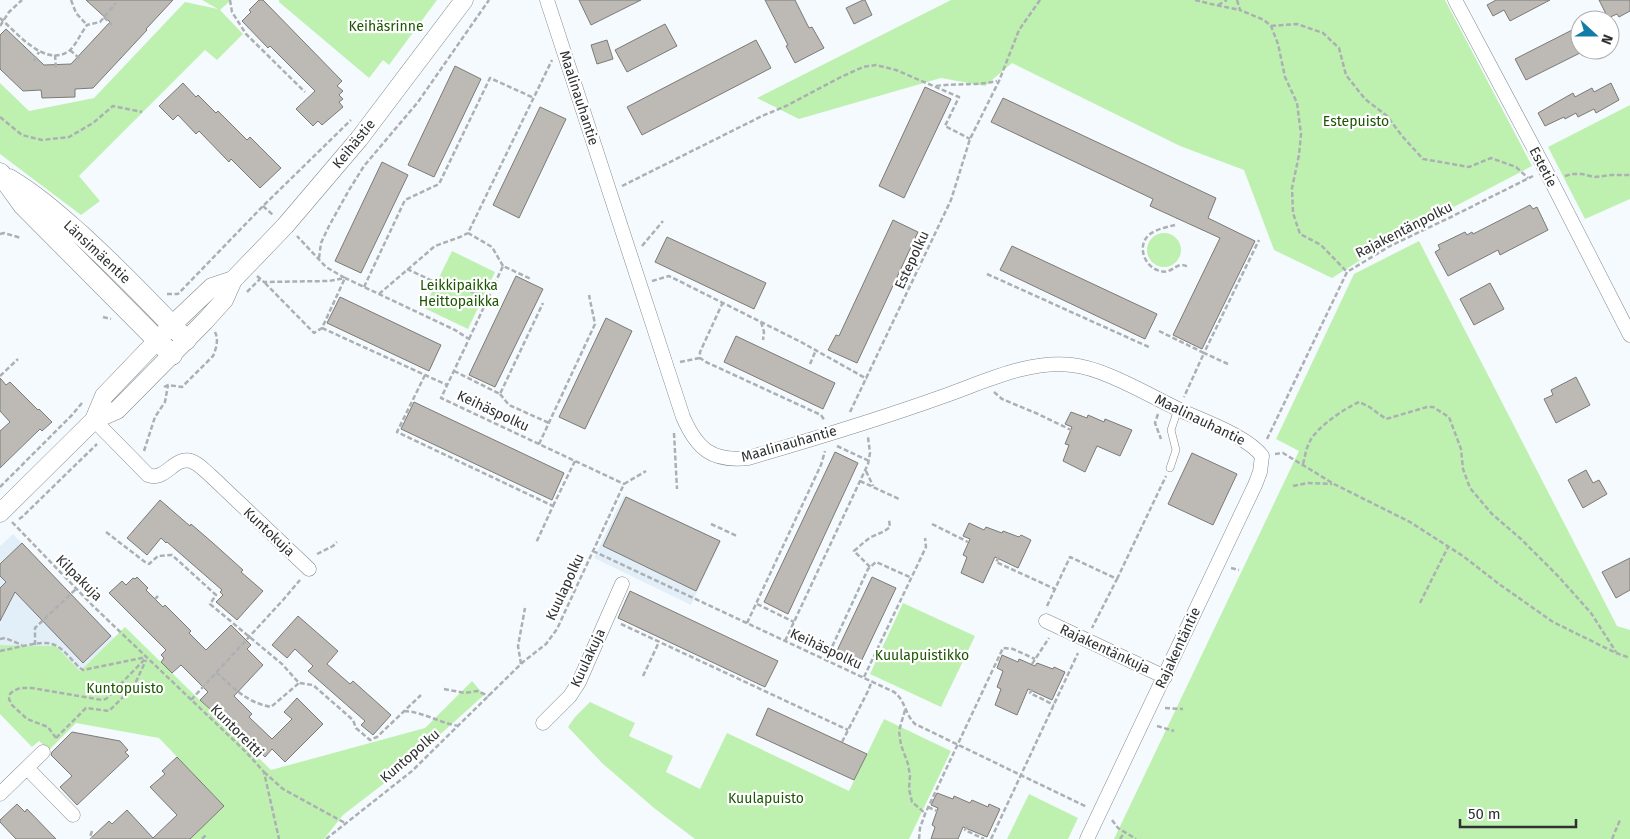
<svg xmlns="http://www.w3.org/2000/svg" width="1630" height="839" viewBox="0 0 1630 839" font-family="'Fira Sans',sans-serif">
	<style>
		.built { fill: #e3eff8 }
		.green { fill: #bef1b0 }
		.building { fill: #bdbab6; stroke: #7c7a75 }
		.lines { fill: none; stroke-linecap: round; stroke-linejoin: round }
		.service-casing { stroke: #858a8d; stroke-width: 8 }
		.minor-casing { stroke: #858a8d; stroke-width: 15 }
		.tertiary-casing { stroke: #858a8d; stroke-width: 19 }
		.secondary-casing { stroke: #858a8d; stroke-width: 21 }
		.path { stroke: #acb0b3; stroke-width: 2.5; stroke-dasharray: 5 2.5; stroke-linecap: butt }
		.service { stroke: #fff; stroke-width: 7 }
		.minor { stroke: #fff; stroke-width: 14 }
		.tertiary { stroke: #fff; stroke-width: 18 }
		.secondary { stroke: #fff; stroke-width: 20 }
		.labels { text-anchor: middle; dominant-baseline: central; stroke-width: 4.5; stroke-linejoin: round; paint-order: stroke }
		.park-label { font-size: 14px; fill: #1b5601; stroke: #fff }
		.street-label { font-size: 14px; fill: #2e3031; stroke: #fff }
	</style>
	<rect width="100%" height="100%" fill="#f5fafe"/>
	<path class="built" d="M624,495L721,541L691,605L594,558Z
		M13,534L114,638L80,671L56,646L0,645V546Z"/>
	<path class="green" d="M202,0H231L220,10L243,34L217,60L205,50L79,176L100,201L81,215L0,154V83L29,111L94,98L185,2L218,9Z
		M279,0H437L389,65L383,60L369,78L279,2Z
		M951,0H1445L1532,166L1402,234L1332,278L1274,250L1244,170L1180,146L1012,63L985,86L941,78L799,119L757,98Z
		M1630,105V199L1585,219L1548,147Z
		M1147 250a17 17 0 1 1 34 0a17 17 0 1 1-34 0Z
		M1419,241L1617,626L1630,630V839H1114L1299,451L1276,439L1354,274Z
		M452,251L495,272L468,329L424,308Z
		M903,603L975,636L941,707L870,674Z
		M125,627L271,770L425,728L472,681L484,695L395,775L343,815L324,839H187L223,805L159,738L76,723L49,750L39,741L32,747L0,714V645L56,646L80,671Z
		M590,702L635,723L629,736L673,756L666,772L700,789L727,733L849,791L884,719L951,751L909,839H695L654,808L602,763L568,727L575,717Z
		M1029,794L1078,818L1068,839H1007Z"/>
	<path class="building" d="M86,0H173L146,29L147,30L93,88L75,89V97L42,98L41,90L23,91L0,69V35L6,29L44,65L71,64L110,22Z
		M259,0H263L342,81L337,86L343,91L339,95L343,99L339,102L343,107L322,125L318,121L313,126L296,109L315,91L270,46L268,48L242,21L251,12L249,10Z
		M579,0H641L591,25Z
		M765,0H795L809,28L812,27L824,48L795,63L786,46L788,45Z
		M863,0H865L872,15L854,24L846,8Z
		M1496,0H1550L1510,21L1504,10L1493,16L1487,5Z
		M1599,0H1630V11L1619,17L1617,14L1608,18Z
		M665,24L677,46L627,72L615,50Z
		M1580,26V53L1526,80L1515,59Z
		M607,40L613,59L597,64L591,45Z
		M756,40L771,68L642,135L627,107Z
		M455,66L481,79L434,177L408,165Z
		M183,83L196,97L198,95L216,113L218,111L247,140L250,137L281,168L260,188L231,159L229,162L199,131L196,134L178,115L173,120L159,106Z
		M1611,83L1619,100L1596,113L1594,109L1578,117L1576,113L1565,119L1564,117L1545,126L1538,113L1573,93L1575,97L1592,88L1594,92Z
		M925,87L951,99L904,198L879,186Z
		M1003,98L1216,198L1208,218L1255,241L1202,349L1173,335L1220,238L1150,206L1153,199L991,122Z
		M540,107L566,119L519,218L493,205Z
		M382,162L408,175L361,273L335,261Z
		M1530,205L1533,209L1537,207L1548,230L1500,255L1498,250L1448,276L1435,252L1440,249L1438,245L1465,232L1467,235L1472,232L1473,234Z
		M893,220L918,232L857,363L828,350L836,335L839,336Z
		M667,237L766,283L754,309L655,262Z
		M1012,246L1157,314L1145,339L1000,270Z
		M516,276L543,289L495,387L469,375Z
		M1490,283L1504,309L1474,325L1460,299Z
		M340,297L441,345L429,371L327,323Z
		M606,318L632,331L585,429L559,417Z
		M736,336L835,383L823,409L724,362Z
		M1576,377L1590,405L1556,423L1544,399L1553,395L1551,390Z
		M0,378L6,385L10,382L38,410L39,409L52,422L42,431L40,429L0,468V431L10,422L0,411Z
		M414,402L564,473L552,500L401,429Z
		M1071,412L1087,418L1088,415L1104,422L1105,419L1132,430L1120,456L1097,446L1085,472L1063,461L1069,445L1065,444L1072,427L1065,424Z
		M835,452L858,463L788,614L764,602Z
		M1192,453L1237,474L1213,525L1168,504Z
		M1586,470L1593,483L1599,480L1607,494L1583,508L1568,480Z
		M626,497L720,541L696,591L603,546Z
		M160,500L190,526L191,524L213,543L243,570L241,572L263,591L237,620L216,602L223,595L220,592L222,590L167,542L166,543L161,538L147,555L127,538Z
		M969,523L984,530L986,527L1002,533L1003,531L1019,537L1021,535L1031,540L1018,568L995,557L983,583L961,573L967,557L963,555L970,539L963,536Z
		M22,543L111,636L83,663L15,592L0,621V588L6,582L0,576V564Z
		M1630,558V590L1616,598L1602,572Z
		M137,577L148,588L146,590L163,607L165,605L191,631L189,633L206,650L231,625L251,645L247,649L263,665L234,696L252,714L249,717L272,739L292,719L284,712L297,698L323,724L285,762L272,749L265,757L215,708L212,711L200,700L208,692L181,665L172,673L161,662L164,658L161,655L166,650L109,593L122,581L126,585L133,578L135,579Z
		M872,577L896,588L858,668L834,657Z
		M630,591L778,661L765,687L618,618Z
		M298,616L338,651L327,664L350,684L353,681L391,715L373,735L361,725L365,721L308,671L313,666L295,649L287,658L272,645Z
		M1002,655L1018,662L1019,659L1035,666L1037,663L1053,669L1054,667L1065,672L1052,700L1028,689L1017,715L995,705L1001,689L997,687L1003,671L997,668Z
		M768,708L867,754L854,780L756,735Z
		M72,732L120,741L128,750L125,752L129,756L77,805L60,787L72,776L51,755L52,752Z
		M177,757L224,806L190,839H90L109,821L112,824L127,810L153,838L177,815L150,787L165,774L162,771Z
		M937,793L953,799L954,796L970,803L972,800L988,807L989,804L1000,809L987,837L963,827L958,839H931L935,827L932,825L938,808L931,805Z
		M17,804L25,812L27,809L56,839H16L0,822V820Z"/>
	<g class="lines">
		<g class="service-casing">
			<path id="service" d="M1170,468L1176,450L1171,430L1178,409"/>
		</g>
		<g class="minor-casing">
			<path id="minor" d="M547,0L683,417C697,449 712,462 748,458C814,439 880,419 944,396C984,382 1028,360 1072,365C1104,368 1150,396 1180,410C1203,421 1247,436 1262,456L1260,472L1255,485L1087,839
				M1455,0L1545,169L1630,335
				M94,420L148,475C165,482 174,456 191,461C198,463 204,470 210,475L309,569
				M1046,621L1165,677
				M543,723L570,696L579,682L622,584
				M27,768L73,815
				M0,794L43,752"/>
		</g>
		<g class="tertiary-casing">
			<path id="tertiary" d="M94,420L117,410L205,321L224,300L233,280L285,226L359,139L464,0
				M0,513L94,420L104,396L172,325L212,287L233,280"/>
		</g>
		<g class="secondary-casing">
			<path id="secondary" d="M0,173L23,205L172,355
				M9,179C36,195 58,215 81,235C118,269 152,304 186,340"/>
		</g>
		<path class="path" d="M71,0L76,13L87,25
			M230,0L232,12L246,34L305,92
			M1195,0L1211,4L1240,10
			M1237,0L1240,10L1264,20L1271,26L1278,44L1285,77L1297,103L1301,134L1299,155L1292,188L1293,213L1300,234L1321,245L1347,272
			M1218,5L1227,0
			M104,17L112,25
			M0,18C16,32 45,68 69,51C76,45 81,33 87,25L100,22L116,3
			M0,26L9,12L22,0
			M1271,26L1297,24L1323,33L1339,48L1346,75L1365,99L1387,116L1402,136L1423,159L1469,167L1491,158L1516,167L1528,178
			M70,50L80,59
			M55,55L56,68
			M34,61L39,52
			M936,86C956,83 977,86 997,81
			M0,117L22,135L42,140L69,137L93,123L113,106L142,112
			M1565,176L1572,174H1582L1594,177L1612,175H1630
			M622,186L762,116L786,106L841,77L863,67L876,65L896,70L959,97L945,126L970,139
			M263,206L273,215
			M1175,225C1167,227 1157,229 1150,234C1136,245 1144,267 1160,271C1170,274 1174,266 1181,265C1184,265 1186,266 1189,267
			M0,234L4,233L21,238
			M642,246L663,221
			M319,258L321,243L329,226L349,190L364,166L418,102L489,0
			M503,266L492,247L468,233L552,60
			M407,269L437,283L488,296
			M987,274L1151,348
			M257,276L264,282L329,281L345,278L455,330L469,339L441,398L624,484
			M652,281L669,276L801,342L867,379
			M265,283L314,333L322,328L345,278L326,267L297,236
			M364,287L405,200L439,184L490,78L534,98
			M247,292L260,279
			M167,294H178L263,206L351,120
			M379,294L435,246L460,237L468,233
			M723,302L700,352V358L706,362L821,415L825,421
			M103,317L111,319
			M761,322L764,332L763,340
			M322,328L447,385
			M1159,331L1204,353L1184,397
			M469,339L503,266L531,279
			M680,362L700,358
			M810,364L816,350
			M1228,364L1204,353L1259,240
			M454,371L500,394L543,303
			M425,375L397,432L553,506L536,543
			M0,376L18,359
			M164,387L168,385L182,387L213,356C216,349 219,340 215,332
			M994,392L1002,399L1038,414L1071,430
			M500,394L509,405L549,423
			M850,412L951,200L970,139L999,81L1019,30L1040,0
			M1158,414L1155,423L1161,439
			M674,433L677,489
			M1267,439L1347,272L1390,246L1451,217L1533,176
			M539,444L595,324L589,295
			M837,446L869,461
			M144,451L155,417L165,402L168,385
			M1275,454L1283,453L1334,484L1410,522L1463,556L1499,584L1553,622L1616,653L1630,658
			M1303,464C1305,457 1306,448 1310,441C1317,427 1345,408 1359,402L1368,406L1386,419L1427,407H1433L1449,417L1461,449L1463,469L1470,488L1492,514L1521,539L1558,576L1591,613L1616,652
			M866,471L873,486
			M860,481L899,499
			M624,484L646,471
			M1293,486L1308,483L1332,484
			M0,487L72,415L82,403
			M553,506L575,461
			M19,519L22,517L97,444
			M12,522L92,605L246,752L264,772L279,839
			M711,524L737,536
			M932,524L968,542
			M106,532L145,562L149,564L158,556L172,555L216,595L210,604L282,664L299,683L313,685L353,720L356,728L370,740L377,737L421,695
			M593,551L894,692C906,701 904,713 915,724L1087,807
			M317,554L333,546L337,542
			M999,557L996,562L1055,589
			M870,567L854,551C860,546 865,541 871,537C878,534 884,532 890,527L889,520
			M1231,568L1239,570
			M1117,579L1166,476
			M155,599L158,596
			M1420,603L1448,547
			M757,604L794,622
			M1047,606L1070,557L1117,579L1092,628
			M747,623L821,465L825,451
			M621,624L848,730
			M0,639L5,638L22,645
			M785,641L868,464L870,453L868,437
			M35,645V628L76,589
			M0,651C13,649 40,640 52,644C63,647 72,661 80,668L83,670L147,657
			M826,660L868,569L876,562L912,578
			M521,664L518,646L525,608
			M1032,664L1049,638
			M216,672C235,689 246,702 271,707L299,683
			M643,676L659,642
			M864,677L926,547L925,538
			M444,689L465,693L477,691L489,696
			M1032,689L1030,693L1054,705
			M191,700L283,600L300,580
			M1165,708L1183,709
			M905,710L899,731L901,745L908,764L910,776L909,789L912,802L925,813
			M404,711C424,712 439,723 459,726
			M1157,726L1174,731
			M56,738L48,727L27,719L12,705L9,699L10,694L13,691L20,688H32L102,700L106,699L147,657
			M56,738L86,708L109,711L134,686L146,660
			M842,742L868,691L872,681
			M264,772L283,789L345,823
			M928,807L937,811
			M1112,820L1118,828L1136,839
			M967,826L965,830L984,839
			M92,831L90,837L93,839
			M202,839L206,835
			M326,839L412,771L523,662L546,644L557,629L624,484
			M919,839L920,828L925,814L1003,648L1013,649L1035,659
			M991,839L1078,653
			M1120,839L1124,833
			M1612,839L1620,820"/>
		<use href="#service" class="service"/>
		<use href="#minor" class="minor"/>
		<use href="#tertiary" class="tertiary"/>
		<use href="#secondary" class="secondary"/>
	</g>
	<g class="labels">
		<g class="park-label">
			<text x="386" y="26">Keihäsrinne</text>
			<text x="1356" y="121">Estepuisto</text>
			<text x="459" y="285">Leikkipaikka<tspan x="459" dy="16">Heittopaikka</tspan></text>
			<text x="922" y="655">Kuulapuistikko</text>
			<text x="125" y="688">Kuntopuisto</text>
			<text x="766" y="798">Kuulapuisto</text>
		</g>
		<g class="street-label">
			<text transform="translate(579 98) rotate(72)">Maalinauhantie</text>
			<text transform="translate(354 144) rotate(-51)">Keihästie</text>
			<text transform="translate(1543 167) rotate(62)">Estetie</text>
			<text transform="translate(1404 230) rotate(-27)">Rajakentänpolku</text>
			<text transform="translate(97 252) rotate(43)">Länsimäentie</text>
			<text transform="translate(912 260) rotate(-65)">Estepolku</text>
			<text transform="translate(493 411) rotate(25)">Keihäspolku</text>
			<text transform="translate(1200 420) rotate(26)">Maalinauhantie</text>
			<text transform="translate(789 444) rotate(-16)">Maalinauhantie</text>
			<text transform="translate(269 532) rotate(43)">Kuntokuja</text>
			<text transform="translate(79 578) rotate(45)">Kilpakuja</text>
			<text transform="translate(565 587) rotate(-65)">Kuulapolku</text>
			<text transform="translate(1178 648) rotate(-65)">Rajakentäntie</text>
			<text transform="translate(826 649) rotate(25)">Keihäspolku</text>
			<text transform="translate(1105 649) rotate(25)">Rajakentänkuja</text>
			<text transform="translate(588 658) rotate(-65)">Kuulakuja</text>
			<text transform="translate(237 731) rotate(45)">Kuntoreitti</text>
			<text transform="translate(410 756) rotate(-41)">Kuntopolku</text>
		</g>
	</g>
	<g transform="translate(1595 35) rotate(111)"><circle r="24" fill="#ffffff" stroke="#abacad"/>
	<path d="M0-4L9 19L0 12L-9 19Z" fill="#137ca6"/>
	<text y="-8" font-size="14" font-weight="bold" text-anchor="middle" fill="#2e3031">N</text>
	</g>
	<path d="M1460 819v8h116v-8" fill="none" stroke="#2e3031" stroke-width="2.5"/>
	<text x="1468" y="819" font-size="15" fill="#2e3031" stroke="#ffffff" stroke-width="4" paint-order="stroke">50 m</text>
</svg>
